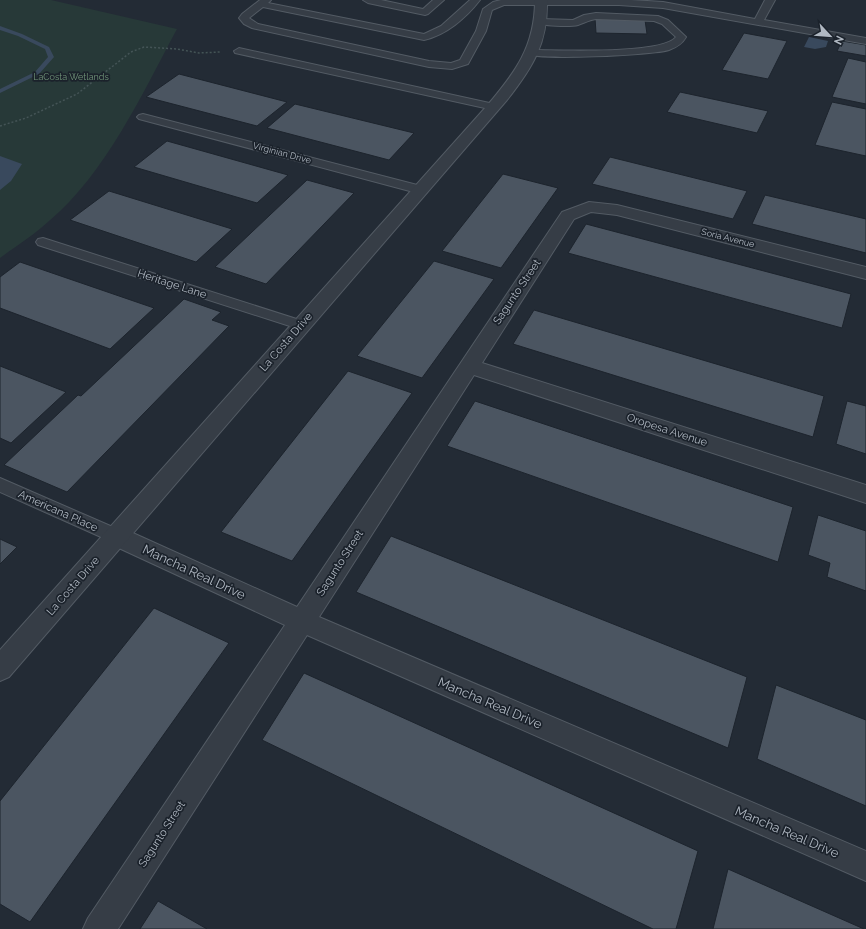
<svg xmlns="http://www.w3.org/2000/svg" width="866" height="929" viewBox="0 0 866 929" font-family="Raleway,sans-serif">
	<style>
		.green { fill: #273938 }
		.water { fill: #39495d }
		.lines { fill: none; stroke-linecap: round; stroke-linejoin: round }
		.stream { fill: #39495d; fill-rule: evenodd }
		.building { fill: #4b5561; stroke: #1d242d }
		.service-casing { stroke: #535b64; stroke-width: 2 }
		.minor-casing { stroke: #535b64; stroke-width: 2 }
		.tertiary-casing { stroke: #535b64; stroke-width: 2 }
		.path { stroke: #445456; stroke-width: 1.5; stroke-dasharray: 2 2; stroke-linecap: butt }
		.service { fill: #363d46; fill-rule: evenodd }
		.minor { fill: #363d46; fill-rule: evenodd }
		.tertiary { fill: #363d46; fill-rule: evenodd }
		.labels { text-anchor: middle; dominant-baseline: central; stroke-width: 3.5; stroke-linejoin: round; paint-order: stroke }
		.far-park-label { font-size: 9px; fill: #72967a; stroke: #1b222b }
		.far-street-label { font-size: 9px; fill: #b0b8c2; stroke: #1b222b }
		.street-label { font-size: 11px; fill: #b0b8c2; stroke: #1b222b }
		.near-street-label { font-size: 13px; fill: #b0b8c2; stroke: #1b222b }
	</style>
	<rect width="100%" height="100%" fill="#232b35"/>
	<path class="green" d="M0,0H51L177,29C142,94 106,173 49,221C34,235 16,246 0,258Z"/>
	<path class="water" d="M809,37L828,41L826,47L815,49L804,47Z
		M0,156L22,164L11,181L0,190Z"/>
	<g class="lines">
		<path class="stream" d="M0,26L22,34L49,47L54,57L39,74L0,93V89L35,72L48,57L45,49L18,36L0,30Z"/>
	</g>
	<path class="building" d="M595,18L645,20L647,34L596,33Z
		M744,33L787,41L768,79L722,70Z
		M842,41L866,45V56L837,51Z
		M848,58L866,62V104L832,97Z
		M179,74L287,102L257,126L146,97Z
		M680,92L768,111L757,133L667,112Z
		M832,102L866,109V156L815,145Z
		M295,104L414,133L389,160L267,128Z
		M167,141L288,175L257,203L134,167Z
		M610,157L747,191L733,219L592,184Z
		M503,174L558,188L501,268L442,251Z
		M307,180L354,193L266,284L215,267Z
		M109,191L232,229L196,262L70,220Z
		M765,195L866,219V253L752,224Z
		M586,224L851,294L842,328L568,253Z
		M434,261L494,279L422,378L357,356Z
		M20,262L154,308L110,349L0,308V277Z
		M184,299L221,312L212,320L229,326L67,492L4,465L78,395L81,396Z
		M534,310L824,396L813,437L513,344Z
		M0,366L66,392L11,443L0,438Z
		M348,371L412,393L292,561L221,532Z
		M475,401L793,507L778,562L447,446Z
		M847,401L866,406V454L836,444Z
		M818,515L866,531V591L827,577L830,563L808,555Z
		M391,536L747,677L728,748L356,592Z
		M0,539L17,547L0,564Z
		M154,608L229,643L30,922L0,904V801Z
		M304,673L698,851L676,929H653L262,740Z
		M776,685L866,720V806L757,759Z
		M728,869L864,929H713Z
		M158,901L207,929H140Z"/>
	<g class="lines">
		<g class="service-casing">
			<path id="service" d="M260,0H271L268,3L424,34L441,26L470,0H480C466,18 446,35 424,40L263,7L249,18L258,24L429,61L451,63L460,60L476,31L483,9L493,2L501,0H631L663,2L755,19L765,0H775L764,20L866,38V44L663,8L619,5H504L492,10L486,31L468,64L452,69L429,67L252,28L244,24L239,18L242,14Z
				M363,0H381L423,9L433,0H444L428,14L425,15L368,3Z
				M596,13L658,16L668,20L686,37C682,44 677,47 669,50C654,55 533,61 526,53L531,50C556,50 662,55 676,37L662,24L654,21L596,19C589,20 584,23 578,25C571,27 540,26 536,22L541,19L573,20L584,15Z
				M239,48L494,104L500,107L494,110L235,53L234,51Z
				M143,114L425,187L427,190L425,193L421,194L139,119L137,117L139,115Z
				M43,238L306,322L308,325L306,328L301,330L296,328L38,245L36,242L38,239Z
				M0,478L122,531L125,536L122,541L116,543L110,541L0,492Z"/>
		</g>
		<g class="minor-casing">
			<path id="minor" d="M589,202L617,205L866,267V279L617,215L591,212L574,219L482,363L866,485V503L474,375L319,617L866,851V881L307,635L118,929H83L88,918L285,625L108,543L104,536L108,529L116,527L124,529L297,607L562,212Z"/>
		</g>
		<g class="tertiary-casing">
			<path id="tertiary" d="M535,0H547C548,43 533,67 507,100L9,677L0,681V650L485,108C515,73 535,47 535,0Z"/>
		</g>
		<path class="path" d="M0,126L26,118L77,94L131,52L144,47L177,49L199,53L220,52"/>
		<use href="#service" class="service"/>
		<use href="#minor" class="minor"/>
		<use href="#tertiary" class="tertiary"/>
	</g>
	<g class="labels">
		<g class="far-park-label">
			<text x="71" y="77">LaCosta Wetlands</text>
		</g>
		<g class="far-street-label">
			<text transform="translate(282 153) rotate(15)">Virginian Drive</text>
			<text transform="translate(728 238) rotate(14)">Soria Avenue</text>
		</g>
		<g class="street-label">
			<text transform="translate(172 284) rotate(18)">Heritage Lane</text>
			<text transform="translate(517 292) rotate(-56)">Sagunto Street</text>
			<text transform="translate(286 342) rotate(-49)">La Costa Drive</text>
			<text transform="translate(667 430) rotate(18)">Oropesa Avenue</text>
			<text transform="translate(58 511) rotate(24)">Americana Place</text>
			<text transform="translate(340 563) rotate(-57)">Sagunto Street</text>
			<text transform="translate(73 586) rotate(-49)">La Costa Drive</text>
			<text transform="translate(162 834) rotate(-57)">Sagunto Street</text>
		</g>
		<g class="near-street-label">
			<text transform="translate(194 572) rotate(25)">Mancha Real Drive</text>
			<text transform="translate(490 703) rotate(23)">Mancha Real Drive</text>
			<text transform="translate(787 832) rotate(23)">Mancha Real Drive</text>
		</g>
	</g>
	<g transform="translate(830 36) rotate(116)" stroke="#1b222b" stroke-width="3" paint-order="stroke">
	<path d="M0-3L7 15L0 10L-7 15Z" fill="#b0b8c2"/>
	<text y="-6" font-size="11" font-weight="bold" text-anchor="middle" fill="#b0b8c2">N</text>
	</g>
</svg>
